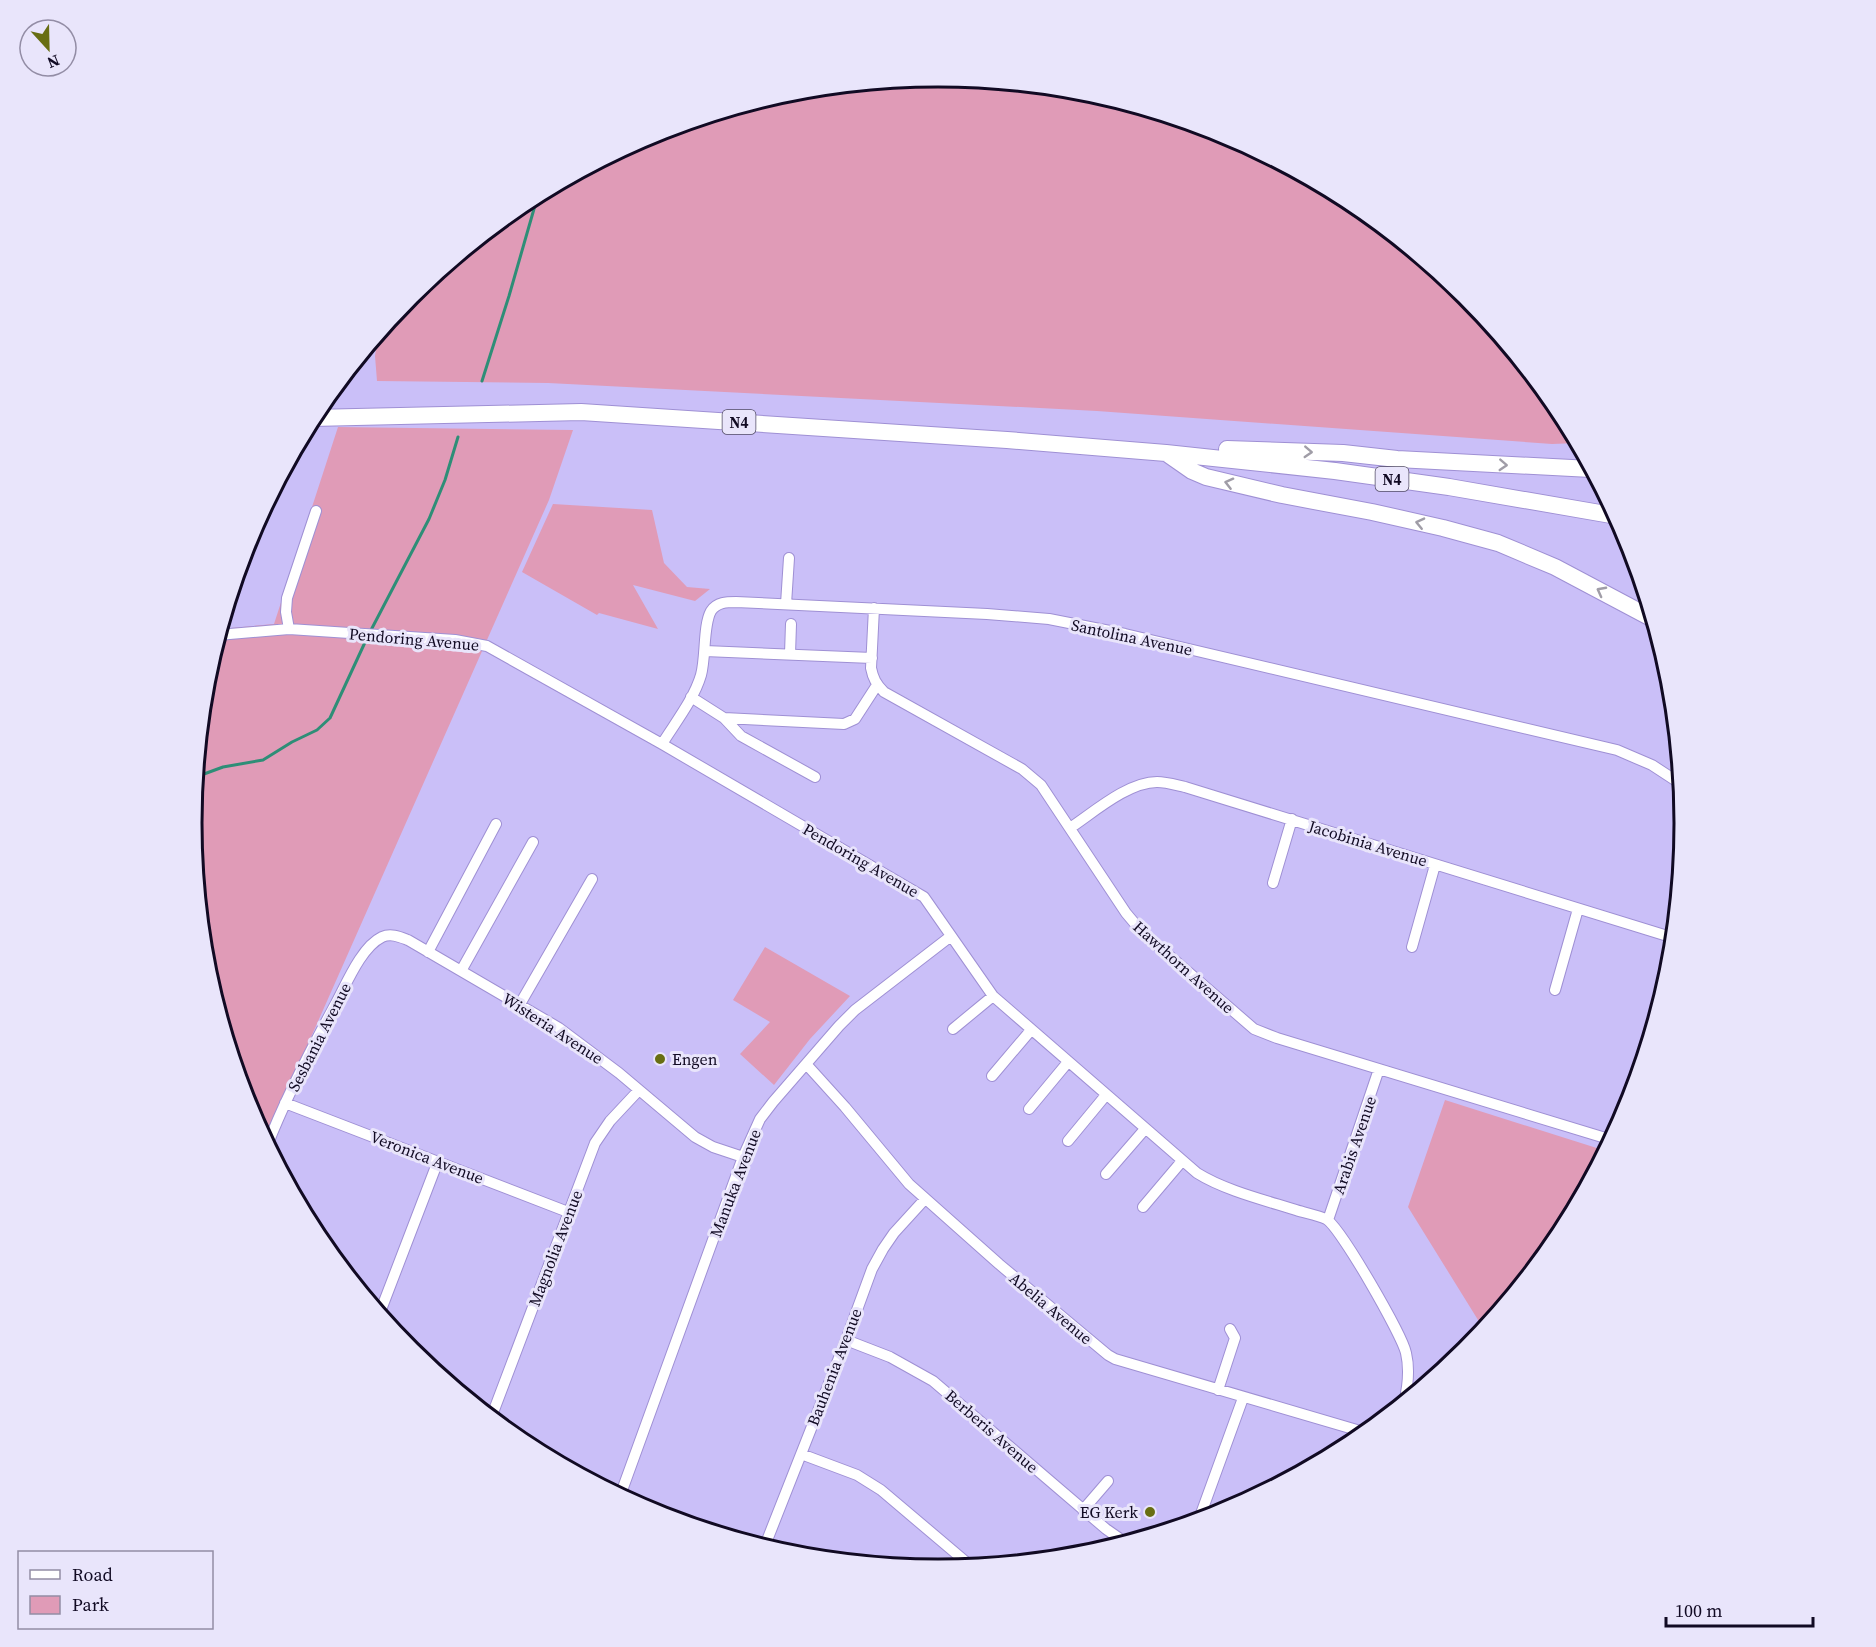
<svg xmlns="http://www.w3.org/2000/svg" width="1876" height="1647" viewBox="0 0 1876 1647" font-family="'Source Serif 4',serif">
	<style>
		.green { fill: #e09bb7 }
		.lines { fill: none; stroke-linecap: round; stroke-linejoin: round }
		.stream { stroke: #2e8e77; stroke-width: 3 }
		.minor-casing { stroke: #9f90d4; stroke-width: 12 }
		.trunk-casing { stroke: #9f90d4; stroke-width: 18 }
		.minor { stroke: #fff; stroke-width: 10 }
		.trunk { stroke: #fff; stroke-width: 16 }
		.oneway { stroke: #a09da7 }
		.poi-dot { fill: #686e13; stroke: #e9e5fb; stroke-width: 2 }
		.labels { text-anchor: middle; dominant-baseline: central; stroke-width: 6; stroke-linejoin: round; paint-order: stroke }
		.shield { fill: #e9e5fb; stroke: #524c64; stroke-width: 1.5 }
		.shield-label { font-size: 15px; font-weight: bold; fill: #110a23 }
		.street-label { font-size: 16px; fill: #110a23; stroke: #e9e5fb }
		.poi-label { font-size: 16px; fill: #110a23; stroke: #e9e5fb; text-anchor: start }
		.rim { fill: none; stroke: #110a23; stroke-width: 3 }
	</style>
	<rect width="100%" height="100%" fill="#cabff8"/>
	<path class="green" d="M938,77L1084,91L1224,133L1353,203L1466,296L1559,409L1578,443L1552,444L1097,411L548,383L377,381L375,356L378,334L410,295L523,202L652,133L793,91Z
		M338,427L573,430L549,500L265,1141L248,1109L205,969L191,823L205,677L220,629L274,624Z
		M553,504L652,510L664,563L687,587L710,589L695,601L633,585L658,629L599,613L597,615L522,572Z
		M765,947L850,996L810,1039L774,1085L740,1054L770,1022L733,1000Z
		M1445,1100L1603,1150L1600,1162L1559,1239L1483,1331V1328L1408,1207Z"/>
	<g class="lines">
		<path class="stream" d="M482,381L509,296L538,195
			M370,632L429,519L445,480L458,437
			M195,781L204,774L223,767L263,760L292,742L317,730L330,718L367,638"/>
		<g class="minor-casing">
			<path id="minor" d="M786,604L789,558
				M874,608L871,668C873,678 876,684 884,692L1022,769L1041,785L1126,913L1142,932L1254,1029L1277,1038L1612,1140
				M289,629L286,612L287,598L316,511
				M218,635L289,629L455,640L487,646L662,744L924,897L993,996L1197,1173C1224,1190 1264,1200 1296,1210C1305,1213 1317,1215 1326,1219C1340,1226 1402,1335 1406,1353C1410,1370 1408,1386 1404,1403
				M705,651L872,658
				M790,654L791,624
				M691,697L724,718L741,736L815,777
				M724,718L844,724L855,719L877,685
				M662,744C675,723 694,699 701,675C706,657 703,625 711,611C717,602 727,602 736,602L987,614L1049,619L1125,634L1617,750L1652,765L1681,784
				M1070,828C1094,812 1128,782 1157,782C1166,782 1176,785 1185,787L1674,938
				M1273,883L1292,819
				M1412,947L1435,865
				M428,952L496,824
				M461,971L533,842
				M1555,990L1578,909
				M520,1004L592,879
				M953,1029L993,996
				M807,1065L845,1107L909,1184L999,1264L1108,1355L1115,1359L1367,1433
				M992,1076L1031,1030
				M285,1103L568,1212
				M1029,1109L1068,1062
				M1068,1141L1106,1095
				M267,1146C286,1097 310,1051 335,1005C346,985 361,947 382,937C391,933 400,937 408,940L559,1028L619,1073L695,1137L713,1147L743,1157
				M1106,1174L1145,1129
				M1143,1207L1182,1161
				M1328,1220L1379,1069
				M379,1315L438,1161
				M846,1340L890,1357L933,1381L1106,1529L1126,1543
				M1218,1390L1235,1338L1230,1329
				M491,1418L595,1143L610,1121L639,1090
				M801,1454L857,1475L881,1490L972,1567
				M620,1496L743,1157L760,1119L773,1102L839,1026L855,1010L951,936
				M1083,1510L1108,1481
				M1198,1522L1243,1398
				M764,1548L846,1340L872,1269L883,1249L894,1233L925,1199"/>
		</g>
		<g class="trunk-casing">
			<path id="trunk" d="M312,418L581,412L1007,440L1166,453L1335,471L1449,487L1617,516
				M1227,449L1343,453L1397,459L1591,469
				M1169,455L1192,471L1206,477L1282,495L1372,512L1443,528L1498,543L1555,567L1653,619"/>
		</g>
		<use href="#minor" class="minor"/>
		<use href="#trunk" class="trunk"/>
	</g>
	<defs><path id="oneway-chevron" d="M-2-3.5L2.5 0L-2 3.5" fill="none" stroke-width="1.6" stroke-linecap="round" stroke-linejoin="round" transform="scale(1.5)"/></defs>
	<g class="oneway">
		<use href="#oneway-chevron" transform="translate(1308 452) rotate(3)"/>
		<use href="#oneway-chevron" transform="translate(1503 465) rotate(3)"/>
		<use href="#oneway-chevron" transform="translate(1229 483) rotate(-166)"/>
		<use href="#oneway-chevron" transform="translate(1420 523) rotate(-167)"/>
		<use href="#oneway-chevron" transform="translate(1601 591) rotate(-152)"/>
	</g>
	<g class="poi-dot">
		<circle cx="660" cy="1059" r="6"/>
		<circle cx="1150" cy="1512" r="6"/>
	</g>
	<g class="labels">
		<g class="shield">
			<rect x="722.5" y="410" width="33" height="24" rx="4.5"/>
			<rect x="1375.5" y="467" width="33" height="24" rx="4.5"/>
		</g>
		<g class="shield-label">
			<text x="739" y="422">N4</text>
			<text x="1392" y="479">N4</text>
		</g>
		<g class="street-label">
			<text transform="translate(1132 637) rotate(12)">Santolina Avenue</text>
			<text transform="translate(414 639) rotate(5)">Pendoring Avenue</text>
			<text transform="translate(1368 843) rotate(17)">Jacobinia Avenue</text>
			<text transform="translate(861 860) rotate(30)">Pendoring Avenue</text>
			<text transform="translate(1184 967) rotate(42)">Hawthorn Avenue</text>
			<text transform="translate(553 1028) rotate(33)">Wisteria Avenue</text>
			<text transform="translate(319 1037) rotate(-63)">Sesbania Avenue</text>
			<text transform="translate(1354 1145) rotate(-71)">Arabis Avenue</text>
			<text transform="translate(427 1157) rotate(21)">Veronica Avenue</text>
			<text transform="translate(735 1183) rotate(-69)">Manuka Avenue</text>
			<text transform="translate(555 1248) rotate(-69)">Magnolia Avenue</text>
			<text transform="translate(1051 1308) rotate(40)">Abelia Avenue</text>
			<text transform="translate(834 1367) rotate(-69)">Bauhenia Avenue</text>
			<text transform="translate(992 1431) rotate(41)">Berberis Avenue</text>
		</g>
		<g class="poi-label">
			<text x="672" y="1059">Engen</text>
			<text x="1138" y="1512" text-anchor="end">EG Kerk</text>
		</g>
	</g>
	<path d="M0 0H1876V1647H0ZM202 823a736 736 0 1 1 1472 0a736 736 0 1 1-1472 0Z" fill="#e9e5fb" fill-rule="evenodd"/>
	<path class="rim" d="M202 823a736 736 0 1 1 1472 0a736 736 0 1 1-1472 0Z"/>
	<rect x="18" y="1551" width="195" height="78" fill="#e9e5fb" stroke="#938da5" stroke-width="1.5"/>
	<rect x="30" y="1570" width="30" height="9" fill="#ffffff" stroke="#938da5" stroke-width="1.5"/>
	<text x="72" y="1581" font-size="18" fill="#110a23">Road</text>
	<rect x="30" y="1596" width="30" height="18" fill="#e09bb7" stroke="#938da5" stroke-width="1.5"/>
	<text x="72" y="1611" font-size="18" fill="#110a23">Park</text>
	<g transform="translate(48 48) rotate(158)"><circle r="28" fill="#e9e5fb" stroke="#938da5" stroke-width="1.5"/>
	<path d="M0-4.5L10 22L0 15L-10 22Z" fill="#686e13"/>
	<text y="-9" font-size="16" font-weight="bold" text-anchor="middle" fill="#110a23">N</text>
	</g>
	<path d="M1666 1617v9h147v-9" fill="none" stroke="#110a23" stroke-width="3"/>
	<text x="1675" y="1617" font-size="18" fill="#110a23" stroke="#e9e5fb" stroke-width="4.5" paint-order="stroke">100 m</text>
</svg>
